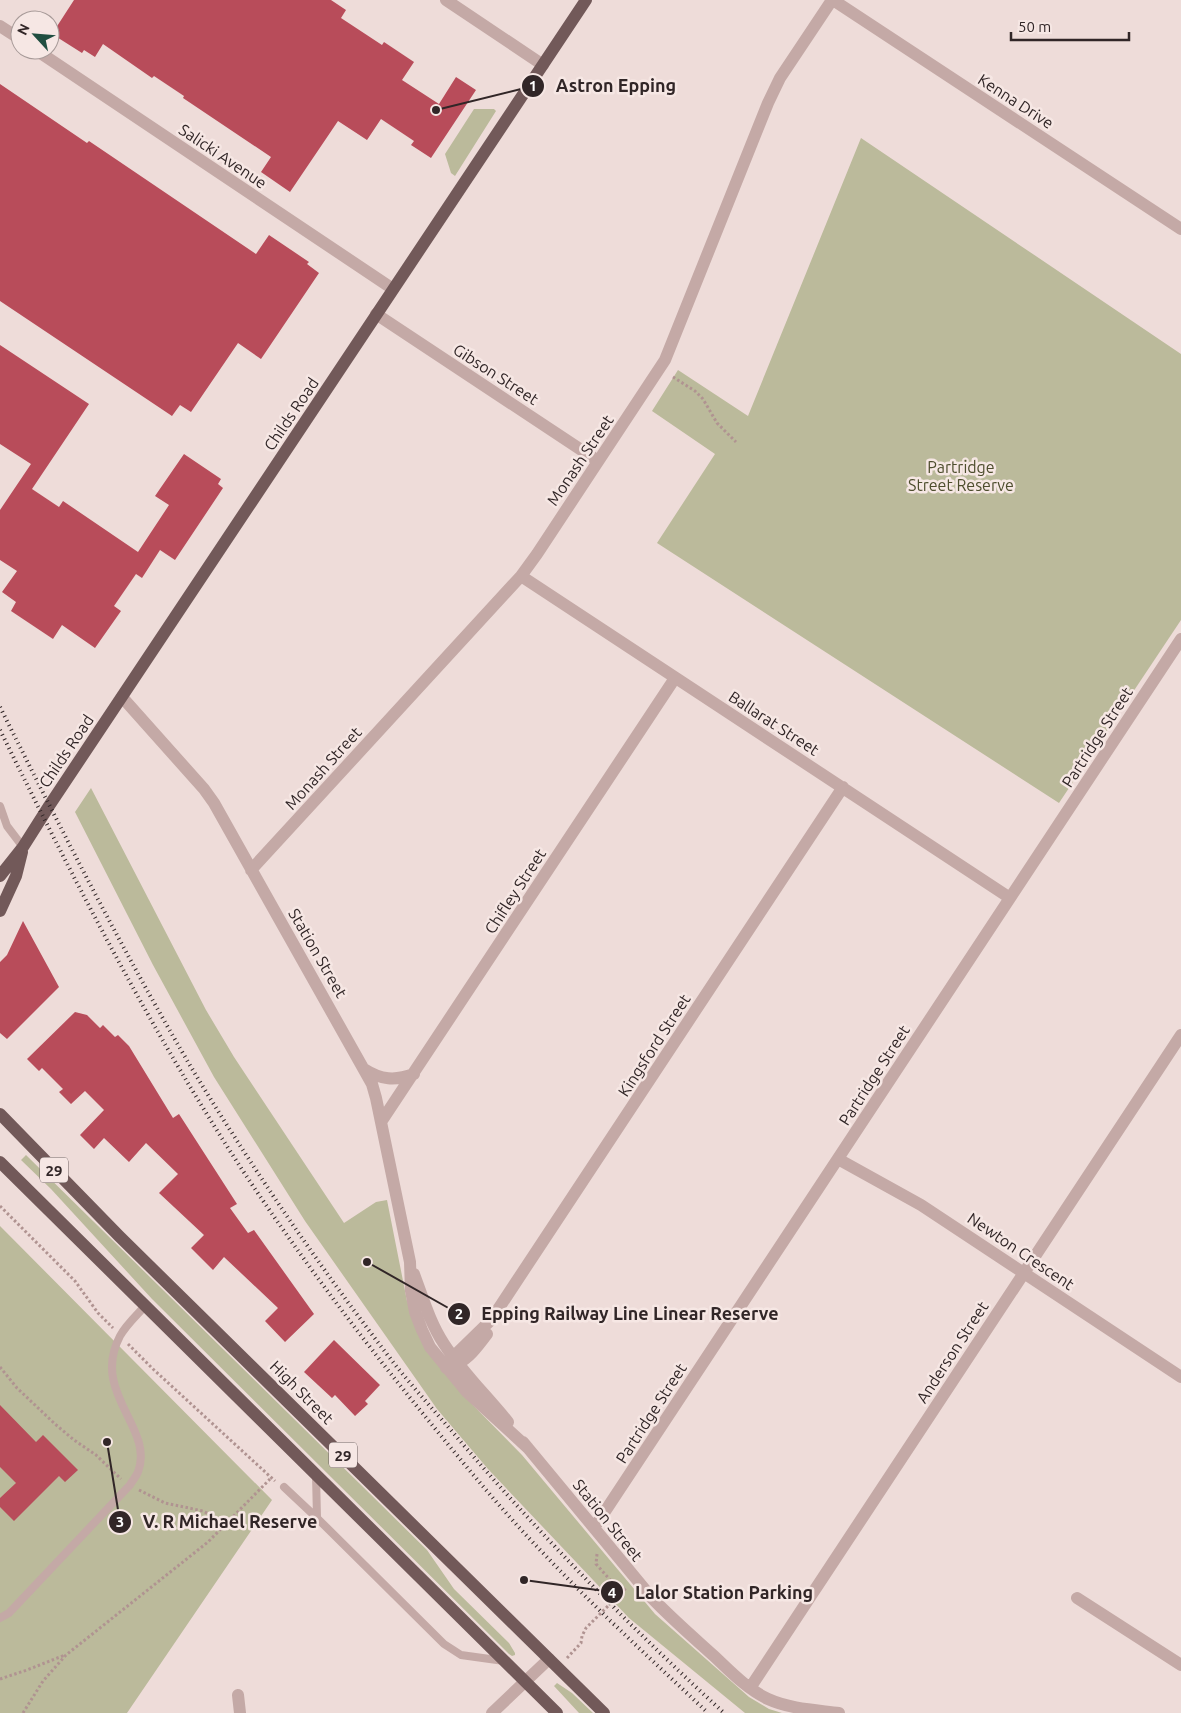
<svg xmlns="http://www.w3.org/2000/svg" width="1181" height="1713" viewBox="0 0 1181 1713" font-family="Ubuntu,sans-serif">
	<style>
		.green { fill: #bbba9b }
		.building { fill: #b84c5a }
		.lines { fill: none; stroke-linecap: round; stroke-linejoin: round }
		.path { stroke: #b09391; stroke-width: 3; stroke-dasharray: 2.5 2.5; stroke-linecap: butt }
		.service { stroke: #c4a9a6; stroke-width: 8 }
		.minor { stroke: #c4a9a6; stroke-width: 12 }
		.primary { stroke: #725959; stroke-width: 12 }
		.rail { stroke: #312627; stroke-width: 4; stroke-dasharray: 1 4; stroke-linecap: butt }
		.labels { text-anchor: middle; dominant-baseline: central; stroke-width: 5; stroke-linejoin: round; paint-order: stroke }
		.shield { fill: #f6e7e4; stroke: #6c6060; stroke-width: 1 }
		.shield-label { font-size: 15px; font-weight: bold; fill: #312627 }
		.street-label { font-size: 16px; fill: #312627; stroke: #f6e7e4 }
		.park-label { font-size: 16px; fill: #4d4d2d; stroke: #f6e7e4 }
		.leader { fill: none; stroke: #312627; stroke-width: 2 }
		.callout-dot { fill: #312627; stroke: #f6e7e4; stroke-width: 2 }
		.mark-label { font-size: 15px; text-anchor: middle; font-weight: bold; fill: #fff }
		.callout-label { font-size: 18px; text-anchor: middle; font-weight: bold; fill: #312627; stroke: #f6e7e4; stroke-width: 5; stroke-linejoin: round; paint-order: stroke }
	</style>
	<rect width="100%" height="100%" fill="#eedcd9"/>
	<path class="green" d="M474,109H494L496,111L455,176L451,173L445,154Z
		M861,138L1181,354V620L1059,803L657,543L715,454L652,411L678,370L748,416Z
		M91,788L206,1010L234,1057L344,1223L376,1202L387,1200L407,1301L462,1394L522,1455L655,1614L749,1697L769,1709L782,1713H745L629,1618L488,1469L437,1409L305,1221L214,1077L153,965L75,812Z
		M26,1155L427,1550L454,1589L509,1643L515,1653V1655L512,1656L509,1654L152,1299L51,1189L21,1160Z
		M0,1226L272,1500L127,1713H0Z
		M557,1683L572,1693L593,1713H579L554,1686Z"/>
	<path class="building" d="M74,0H331L346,10L341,18L382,45L384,42L414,62L402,80L439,104L456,77L476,90L431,158L411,145L414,141L381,119L367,140L338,121L290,192L261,172L271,157L183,98L184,96L154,76L152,78L103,44L95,57L84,50L82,53L52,34Z
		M0,84L87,143L89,141L256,254L269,235L309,262L307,264L319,273L261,359L238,343L191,412L180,405L172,416L0,301Z
		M0,345L89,404L32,489L59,507L63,501L138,552L169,505L155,496L184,454L221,479L218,484L223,488L175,560L160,550L142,578L136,574L114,606L121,611L95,648L62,625L53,639L11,611L16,602L2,592L17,571L0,560V510L31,464L0,444Z
		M23,921L59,987L7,1039L0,1033V962L7,955Z
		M75,1012L87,1015L100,1028L103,1025L115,1037L118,1035L129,1046L173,1118L179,1114L237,1204L230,1208L248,1233L254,1230L314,1314L285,1342L265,1321L278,1308L224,1257L213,1270L191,1248L204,1235L159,1193L178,1174L146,1143L129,1162L104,1138L94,1149L80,1135L104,1110L85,1091L71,1104L59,1092L63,1089L42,1068L39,1071L27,1059Z
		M334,1340L380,1385L365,1401L368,1404L355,1416L335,1395L332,1398L304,1372Z
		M0,1405L36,1442L43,1435L78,1470L65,1482L59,1476L14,1521L0,1507V1498L16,1483L0,1467Z"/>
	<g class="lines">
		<path class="path" d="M673,377L695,391L703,399L717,423L736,442
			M0,1206L75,1281L98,1313L113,1328
			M128,1344L153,1369L275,1481
			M0,1367L17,1388L55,1424L74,1440L96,1455L121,1479
			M139,1490L165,1503L203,1511L226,1523
			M597,1554L596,1564L621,1592
			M567,1658L581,1643L582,1636L586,1628L626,1588
			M0,1679L27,1670L65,1655
			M23,1713L43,1681L66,1655L208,1542L270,1479"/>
		<path class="service" d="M0,806L7,826L23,847
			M316,1475L317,1518L444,1644L461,1655L504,1661
			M284,1487L317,1518
			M0,1618L9,1613L130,1485C132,1481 136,1477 138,1472C155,1428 90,1393 120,1336C126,1325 137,1315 145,1306"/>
		<path class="minor" d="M446,0L543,65
			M833,0L1181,229
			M0,26L20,39
			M36,50L393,289
			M376,314L598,461
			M521,576L1010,898
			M122,697L204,789L214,803L372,1084L376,1098L410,1262L411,1291L415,1312L422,1330L430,1347L466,1391L528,1448
			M251,870L521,576L537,554L665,360L768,103L780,78L832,0
			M364,1069C381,1080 395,1081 414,1074
			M381,1122L675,678
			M838,1159L921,1205L1181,1377
			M414,1274C423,1298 430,1323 444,1344C463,1373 487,1396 508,1422
			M450,1367C468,1361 476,1348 487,1334
			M446,1368L453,1357L491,1320L843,787
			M523,1442L652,1598C672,1619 693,1637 714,1656C731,1672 747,1689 768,1699C790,1709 816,1710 839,1713
			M594,1528L1181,639
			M1077,1598L1181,1665
			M750,1688L1181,1035
			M238,1695L240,1713
			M492,1713L549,1659"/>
		<path class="primary" d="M0,876L23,847L49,806L586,0
			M0,911L16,876L22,852
			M0,1114L119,1236L604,1713
			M0,1162L557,1713"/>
		<path class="rail" d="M0,707C61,829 122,950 191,1067C252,1168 321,1269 393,1362C411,1385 431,1407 450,1429C535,1530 627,1624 724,1713
			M0,730C76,884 154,1037 249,1180C306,1265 368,1347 433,1426C469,1470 505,1514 545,1555C597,1610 653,1661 708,1713"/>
	</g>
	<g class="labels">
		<g class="shield">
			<rect x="40" y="1157.5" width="28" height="25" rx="4"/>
			<rect x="329" y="1442.5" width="28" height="25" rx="4"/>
		</g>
		<g class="shield-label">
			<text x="54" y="1170">29</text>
			<text x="343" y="1455">29</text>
		</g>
		<g class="street-label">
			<text transform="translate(1016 101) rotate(33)">Kenna Drive</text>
			<text transform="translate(223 156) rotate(34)">Salicki Avenue</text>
			<text transform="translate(496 374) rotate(33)">Gibson Street</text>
			<text transform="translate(291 414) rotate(-56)">Childs Road</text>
			<text transform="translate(580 460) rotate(-56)">Monash Street</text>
			<text transform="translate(774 723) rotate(33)">Ballarat Street</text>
			<text transform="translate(1097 737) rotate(-57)">Partridge Street</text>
			<text transform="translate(66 751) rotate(-56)">Childs Road</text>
			<text transform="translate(323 768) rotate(-48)">Monash Street</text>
			<text transform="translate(515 891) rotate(-57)">Chifley Street</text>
			<text transform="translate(318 953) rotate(60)">Station Street</text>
			<text transform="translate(654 1045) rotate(-57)">Kingsford Street</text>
			<text transform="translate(874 1075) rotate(-57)">Partridge Street</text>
			<text transform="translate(1021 1251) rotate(34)">Newton Crescent</text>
			<text transform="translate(952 1352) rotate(-57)">Anderson Street</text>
			<text transform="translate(302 1392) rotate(45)">High Street</text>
			<text transform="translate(651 1413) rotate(-57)">Partridge Street</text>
			<text transform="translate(608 1520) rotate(51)">Station Street</text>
		</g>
		<g class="park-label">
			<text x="961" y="467">Partridge<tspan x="961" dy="18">Street Reserve</tspan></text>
		</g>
	</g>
	<path class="leader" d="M436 110L533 86M367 1262L459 1314M107 1442L120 1522M524 1580L612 1592"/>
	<g class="callout-dot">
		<circle cx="436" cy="110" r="5"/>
		<circle cx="367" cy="1262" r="5"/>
		<circle cx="107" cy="1442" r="5"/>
		<circle cx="524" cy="1580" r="5"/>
		<circle cx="533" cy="86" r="12"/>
		<circle cx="459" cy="1314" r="12"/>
		<circle cx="120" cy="1522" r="12"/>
		<circle cx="612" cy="1592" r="12"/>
	</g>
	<g class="mark-label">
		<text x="533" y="91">1</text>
		<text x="459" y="1319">2</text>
		<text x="120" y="1527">3</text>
		<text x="612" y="1598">4</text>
	</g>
	<g class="callout-label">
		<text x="616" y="92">Astron Epping</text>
		<text x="630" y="1320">Epping Railway Line Linear Reserve</text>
		<text x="230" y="1528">V. R Michael Reserve</text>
		<text x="724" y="1599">Lalor Station Parking</text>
	</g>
	<g transform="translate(35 35) rotate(296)"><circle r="24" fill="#f6e7e4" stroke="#a79a98"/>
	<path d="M0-4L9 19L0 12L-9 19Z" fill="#204e40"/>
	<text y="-8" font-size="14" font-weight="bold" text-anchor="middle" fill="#312627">N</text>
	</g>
	<path d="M1011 32v8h118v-8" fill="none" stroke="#312627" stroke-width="2.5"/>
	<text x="1018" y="32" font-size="15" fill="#312627" stroke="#f6e7e4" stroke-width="4" paint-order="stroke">50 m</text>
</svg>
